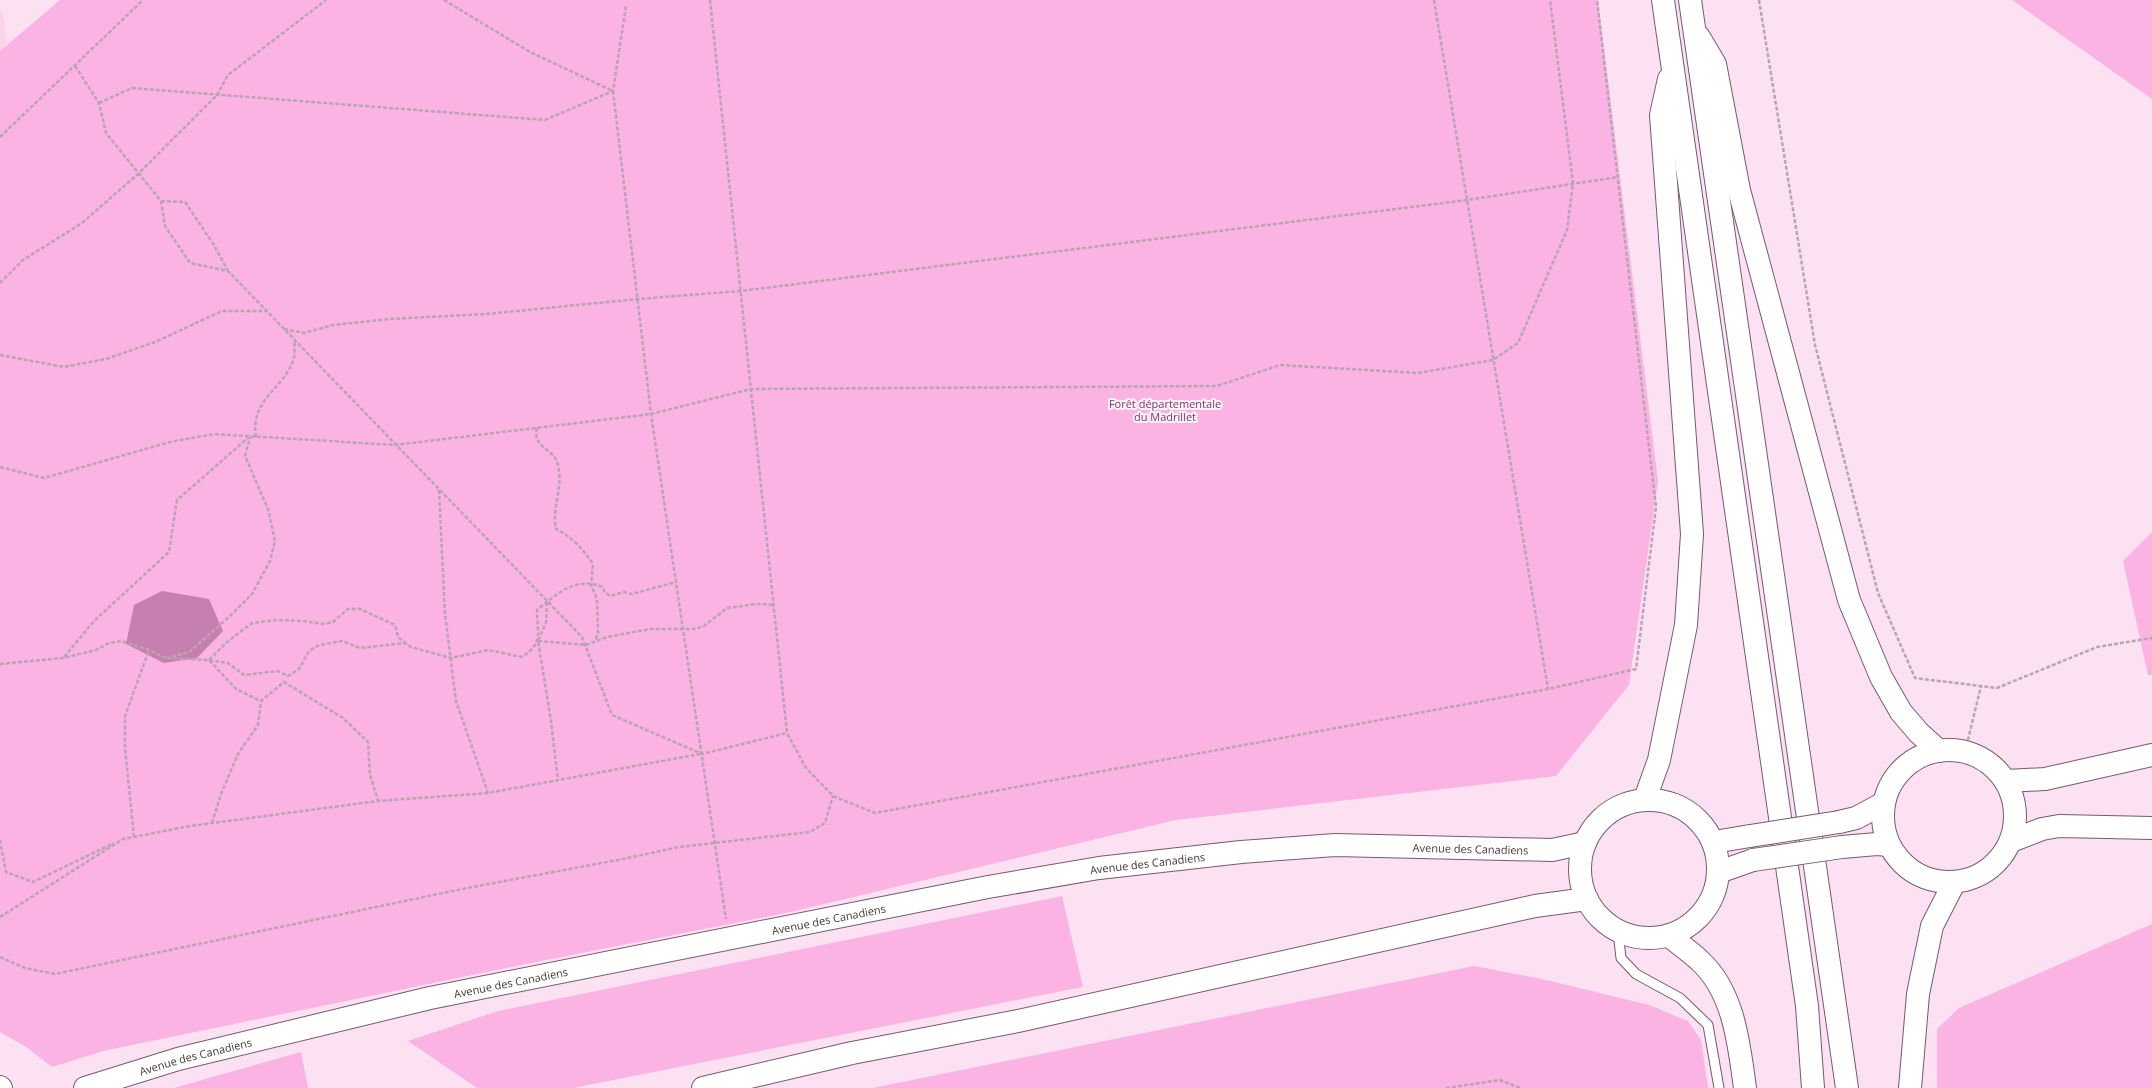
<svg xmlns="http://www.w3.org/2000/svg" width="2152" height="1088" viewBox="0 0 2152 1088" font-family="'Open Sans',sans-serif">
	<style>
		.built { fill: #fad2ec }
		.green { fill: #fab3e3 }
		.water { fill: #c580b0 }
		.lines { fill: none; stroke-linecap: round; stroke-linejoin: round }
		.service-casing { stroke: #765a6d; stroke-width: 11 }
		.secondary-casing { stroke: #765a6d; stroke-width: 24 }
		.trunk-casing { stroke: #765a6d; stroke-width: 24 }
		.path { stroke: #baa4b2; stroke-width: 2.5; stroke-dasharray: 4 2; stroke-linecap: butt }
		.service { stroke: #fff; stroke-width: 9 }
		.secondary { stroke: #fff; stroke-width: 22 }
		.trunk { stroke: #fff; stroke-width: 22 }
		.trunk-bridge-casing { stroke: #765a6d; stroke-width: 24; stroke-linecap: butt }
		.trunk-bridge { stroke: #fff; stroke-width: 22 }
		.labels { text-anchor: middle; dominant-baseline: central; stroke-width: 4; stroke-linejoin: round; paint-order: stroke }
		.park-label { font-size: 11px; fill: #83316e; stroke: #fcf5fa }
		.street-label { font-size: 11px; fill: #43363e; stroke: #fcf5fa }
	</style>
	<rect width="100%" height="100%" fill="#fce1f3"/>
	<path class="built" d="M0,11L3,13L7,44L0,51Z"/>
	<path class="green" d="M60,0H1598L1658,481L1629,685L1556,776L1176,820L791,912L521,965L103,1051L52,1067L26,1047L0,1032V51Z
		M2012,0H2152V99Z
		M2152,532V675H2148L2123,561Z
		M1062,896L1083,987L573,1088H477L408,1041L498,1011Z
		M2152,924V1088H1937V1029L1959,1008Z
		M1474,966L1542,979L1649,1005L1688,1021L1701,1040L1708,1088H873Z
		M301,1052L308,1088H174Z"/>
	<path class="water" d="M162,591L209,599L223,631L196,659L183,660L164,663L126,644L134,605Z"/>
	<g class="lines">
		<g class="service-casing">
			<path id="service" d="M1618,932L1621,958L1636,974L1680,998L1708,1025L1719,1088"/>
		</g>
		<g class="secondary-casing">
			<path id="secondary" d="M0,1087L1,1088"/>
		</g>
		<g class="trunk-casing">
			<g id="trunk">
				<path d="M1663,0L1807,1006L1813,1088"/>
				<path d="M1690,0L1847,1088"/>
				<path d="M1699,37L1715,64L1739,190L1849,600L1881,677L1901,712L1919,733L1939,751"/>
				<circle cx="1949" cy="816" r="66"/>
				<path d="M2006,781L2045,779L2152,755"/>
				<path d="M1645,799L1659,760L1686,625L1692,534L1661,115L1669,79"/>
				<circle cx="1649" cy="869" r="69"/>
				<path d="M1839,822L1856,818L1884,803"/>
				<path d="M2011,841L2042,829L2059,826L2152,828"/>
				<path d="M1714,842L1750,836"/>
				<path d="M1842,847L1877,844L1889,845"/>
				<path d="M1719,872L1753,860"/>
				<path d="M1669,936C1679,944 1691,952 1700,961C1734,992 1739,1044 1745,1088"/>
				<path id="s1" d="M85,1088L178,1059L430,998L988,887L1099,868L1241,852L1335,845L1552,850L1585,843"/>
				<path d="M703,1088L852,1053L1018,1021L1535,906L1587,899"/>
				<path d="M1910,1088L1918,994L1932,926L1954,883"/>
			</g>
		</g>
		<path class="path" d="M444,0L530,52L613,91L651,414L726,919
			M710,0L787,733L806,768L833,796L875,813L1548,689L1636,669L1656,507L1597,0
			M1434,0L1548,689
			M1759,0L1815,345L1878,593L1915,678L1997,688L2097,647L2152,638
			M75,66L99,103L106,133L161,201L165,226L190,263L228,271L582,637L612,715L702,754L787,733
			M99,103L132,88L545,120L613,91L626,6
			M0,137L143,0
			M161,201L185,202L214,245L228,271
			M0,283L23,260L82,223L139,173L217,95L228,75L326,0
			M284,329L304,333L333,325L390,319L486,314L638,299L740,291L1467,200L1618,177
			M0,355L64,367L106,359L155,342L222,311H267
			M537,428C532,447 552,448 557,462C565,485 551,508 556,529C572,537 583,549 593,564L591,585L597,599L598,633L595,641
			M256,437C250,398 284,390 294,358C295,353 294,346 295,340
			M0,467L44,478L170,442L214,434L395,445L651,414L751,389L1217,386L1280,365L1418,373L1493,360L1518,343L1567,230L1573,183L1550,0
			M439,490L445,614L456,701L488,793
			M547,602L546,623L538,641L551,721L558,781
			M538,641L586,645L607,637L650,629H695L704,626L727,608L757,604L774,605
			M64,657L94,621L169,552L177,500L249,437
			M166,658L189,652L230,616L252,594L270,561L275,541L268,509L245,456L250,437
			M209,660L228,663L244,675L278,671L288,676L299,669L309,651L319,645L342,641L360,648L405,643L411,647L451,658L488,650L522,657C544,642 537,634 537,610C557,594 575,576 603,587L604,591L610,596L624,592L632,594L676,582
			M209,660L227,642L252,623L277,620L304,621L322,624L333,622L348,609H360L395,625L398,637L405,643
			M0,664L63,658L96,650L109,643L121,641L149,650L165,658L209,660L236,689L261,701L284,682L343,718L368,742L370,775L378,801
			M1965,752L1981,686
			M212,823L221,794L238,754L258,725L261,701
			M134,837L125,748V716L149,650
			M0,840L6,872L33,882L114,843
			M0,917L123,839L190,826L378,801L488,793L700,754
			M0,957L25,968L55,974L467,888L618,860L679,847L810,832L825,823L833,796
			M1446,1088L1500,1080L1520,1088"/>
		<use href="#service" class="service"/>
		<use href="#secondary" class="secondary"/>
		<use href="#trunk" class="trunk"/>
		<g class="trunk-bridge-casing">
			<path id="trunk-bridge" d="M1750,836L1839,822
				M1753,860L1842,847"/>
		</g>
		<use href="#trunk-bridge" class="trunk-bridge"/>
	</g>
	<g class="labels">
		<g class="park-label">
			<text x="1165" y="403">Forêt départementale<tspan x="1165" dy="13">du Madrillet</tspan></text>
		</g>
		<g class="street-label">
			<text stroke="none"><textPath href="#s1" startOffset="1411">Avenue des Canadiens</textPath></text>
			<text stroke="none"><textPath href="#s1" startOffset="1087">Avenue des Canadiens</textPath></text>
			<text stroke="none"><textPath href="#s1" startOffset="763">Avenue des Canadiens</textPath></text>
			<text stroke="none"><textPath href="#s1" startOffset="439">Avenue des Canadiens</textPath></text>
			<text stroke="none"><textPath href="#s1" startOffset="115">Avenue des Canadiens</textPath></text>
		</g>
	</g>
</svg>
